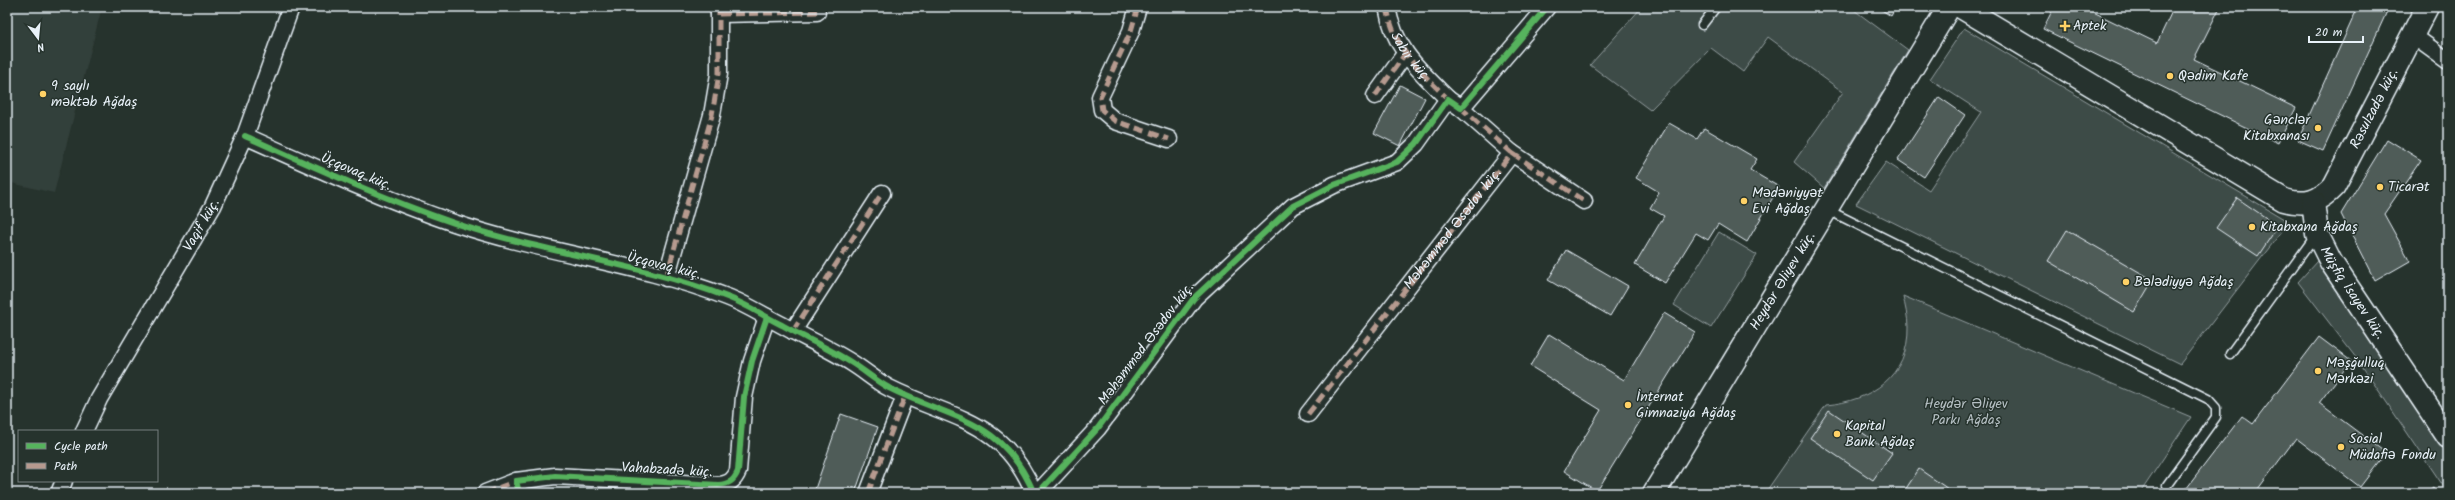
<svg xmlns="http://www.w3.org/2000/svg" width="2455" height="500" viewBox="0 0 2455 500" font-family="Kalam,sans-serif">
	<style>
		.built { fill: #333f3a }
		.green { fill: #3e4b47; stroke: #939ea0 }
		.building { fill: #505c59; stroke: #e8f1f8 }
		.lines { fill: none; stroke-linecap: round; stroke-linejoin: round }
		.lane-casing { stroke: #e8f1f8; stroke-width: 11 }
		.street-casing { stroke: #e8f1f8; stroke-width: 19 }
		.secondary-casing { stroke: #e8f1f8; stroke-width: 25 }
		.lane { stroke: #26332d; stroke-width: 8 }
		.street { stroke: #26332d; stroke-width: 16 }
		.secondary { stroke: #26332d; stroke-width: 22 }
		.quiet { stroke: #b69a8f; stroke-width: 5; stroke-dasharray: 10 5; stroke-linecap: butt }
		.cycleway-casing { stroke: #26332d; stroke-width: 8 }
		.cycleway { stroke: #56b35d; stroke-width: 6 }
		.poi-dot { fill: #ffd166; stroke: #26332d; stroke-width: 1.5 }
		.labels { text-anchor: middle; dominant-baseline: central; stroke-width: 3; stroke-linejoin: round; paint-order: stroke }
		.poi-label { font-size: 14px; fill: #e8f1f8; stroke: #26332d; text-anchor: start }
		.street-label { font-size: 14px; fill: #e8f1f8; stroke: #26332d }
		.park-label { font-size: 14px; fill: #b5bfc3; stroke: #26332d }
	</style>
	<rect width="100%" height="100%" fill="#26332d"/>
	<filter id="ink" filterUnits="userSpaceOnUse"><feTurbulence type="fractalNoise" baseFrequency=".025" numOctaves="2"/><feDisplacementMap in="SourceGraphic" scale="8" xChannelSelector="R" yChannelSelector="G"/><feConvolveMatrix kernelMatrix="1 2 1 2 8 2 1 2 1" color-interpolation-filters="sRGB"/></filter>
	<g filter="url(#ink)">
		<path class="built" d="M7,7H102L54,193L7,182Z"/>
		<path class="green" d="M1642,7H1850L1908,50L1824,188L1794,162L1843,92L1768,37L1743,72L1711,48L1650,110L1590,65Z
			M1964,28L2289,222L2180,364L1856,204L1886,162L1929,190L1981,112L1930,79Z
			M1719,232L1757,255L1711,328L1674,305Z
			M2317,261L2448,451V493L2360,363L2298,282Z
			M1903,296L2191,417L2140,493H1765L1826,405C1871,401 1909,376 1908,327C1908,317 1905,306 1903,296Z"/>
		<path class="building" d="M1877,7H1896L1891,16Z
			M2054,7H2083L2157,43L2174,7H2220L2194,59L2296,108L2278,143L2043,29Z
			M2358,7H2389L2323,151L2298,140Z
			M1400,85L1425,98L1400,146L1374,133Z
			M1939,97L1965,115L1924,177L1898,160Z
			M1669,123L1697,139L1704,128L1757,159L1750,170L1779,187L1747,242L1718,224L1708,240L1696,233L1665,283L1635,265L1664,216L1650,208L1659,192L1636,178Z
			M2387,139L2421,160L2384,214L2410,261L2375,281L2341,214Z
			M2237,198L2278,226L2258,256L2216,228Z
			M2067,230L2153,280L2134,312L2048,261Z
			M1566,250L1628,286L1610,316L1548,280Z
			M1664,313L1695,332L1597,491L1564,471L1601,410L1530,366L1549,334L1624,380Z
			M2319,337L2351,361L2319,403L2386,453L2360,487L2296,438L2255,493H2183L2242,416L2253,424Z
			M1829,410L1892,453L1873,480L1810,438Z
			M841,414L878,427L855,493H827L815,489Z
			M1919,469L1954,493H1903Z
			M2433,487L2437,493H2425Z"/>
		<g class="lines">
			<g class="lane-casing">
				<path id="lane" d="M1702,25L1716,7
					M1828,210L2208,399L2216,408V417L2167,485
					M2230,354L2315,236"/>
			</g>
			<g class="street-casing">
				<g id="street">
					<path d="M1138,7L1131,31L1100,97L1102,110L1115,121L1169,139"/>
					<path d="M1387,7C1394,49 1419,70 1448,99"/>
					<path d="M719,14L817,12"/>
					<path d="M2412,35L2448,61"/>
					<path d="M1375,96L1405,54"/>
					<path d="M245,136C314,167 382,198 454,223C543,253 639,263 727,297C746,304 764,316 782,325C805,338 830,349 852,363C865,371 876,381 889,388C953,420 1002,418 1034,493"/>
					<path d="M1512,153L1584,201"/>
					<path d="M666,278L712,115L719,74V7"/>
					<path d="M793,331L882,193"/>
					<path d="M1308,414L1512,153L1461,108"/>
					<path id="s1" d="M84,431L99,399L213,206L245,136L291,7"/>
					<path d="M59,493L64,481"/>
					<path d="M485,493L516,481"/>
					<path d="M519,493L516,481L555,476L718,485C729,484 734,481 738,471L744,397L752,361L767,317"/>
					<path d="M868,493L905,396"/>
					<path d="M1038,493L1098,428L1194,298L1293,206L1334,185L1397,162L1416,144L1448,99L1461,108L1547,7"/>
				</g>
			</g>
			<g class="secondary-casing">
				<g id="secondary">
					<path id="s2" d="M1961,7L2284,200C2306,206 2319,202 2334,186L2427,7"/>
					<path id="s3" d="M2313,202L2317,234L2331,262L2448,437"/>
					<path id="s4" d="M1654,493L1949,7"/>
				</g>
			</g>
			<use href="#lane" class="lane"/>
			<use href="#street" class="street"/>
			<use href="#secondary" class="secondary"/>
			<g class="quiet">
				<path d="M1138,7L1131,31L1100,97L1102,110L1115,121L1169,139"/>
				<path id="s5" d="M1387,7C1394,49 1419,70 1448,99"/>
				<path d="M719,14L817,12"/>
				<path d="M1375,96L1405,54"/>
				<path d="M1512,153L1584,201"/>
				<path d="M666,278L712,115L719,74V7"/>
				<path d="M793,331L882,193"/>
				<path id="s6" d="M1308,414L1512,153L1461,108"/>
				<path d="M485,493L516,481"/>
				<path d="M868,493L905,396"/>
			</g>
			<g class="cycleway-casing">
				<path id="cycleway" d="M245,136C314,167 382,198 454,223C543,253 639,263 727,297C746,304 764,316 782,325C805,338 830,349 852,363C865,371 876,381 889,388C953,420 1002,418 1034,493
					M519,493L516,481L555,476L718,485C729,484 734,481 738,471L744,397L752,361L767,317
					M1038,493L1098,428L1194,298L1293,206L1334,185L1397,162L1416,144L1448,99L1461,108L1547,7"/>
			</g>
			<use href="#cycleway" class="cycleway"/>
		</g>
	</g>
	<g class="poi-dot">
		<path d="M2063 20h4v4h4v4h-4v4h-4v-4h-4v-4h4z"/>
		<circle cx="2170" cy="76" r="4"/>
		<circle cx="43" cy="94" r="4"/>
		<circle cx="2318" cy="128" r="4"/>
		<circle cx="2380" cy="187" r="4"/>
		<circle cx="1744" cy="201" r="4"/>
		<circle cx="2252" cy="227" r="4"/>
		<circle cx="2126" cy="282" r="4"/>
		<circle cx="2318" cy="371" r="4"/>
		<circle cx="1628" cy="405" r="4"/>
		<circle cx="1837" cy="434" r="4"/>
		<circle cx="2341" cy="447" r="4"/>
	</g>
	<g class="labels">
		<g class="poi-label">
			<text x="2073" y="26">Aptek</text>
			<text x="2178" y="76">Qədim Kafe</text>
			<text x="51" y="86">9 saylı<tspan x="51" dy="16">məktəb Ağdaş</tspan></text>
			<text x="2310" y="120" text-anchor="end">Gənclər<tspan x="2310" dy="16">Kitabxanası</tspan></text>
			<text x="2388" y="187">Ticarət</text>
			<text x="1752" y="193">Mədəniyyət<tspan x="1752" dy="16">Evi Ağdaş</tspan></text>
			<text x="2260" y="227">Kitabxana Ağdaş</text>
			<text x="2134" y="282">Bələdiyyə Ağdaş</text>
			<text x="2326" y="363">Məşğulluq<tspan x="2326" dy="16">Mərkəzi</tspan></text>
			<text x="1636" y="397">İnternat<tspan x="1636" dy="16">Gimnaziya Ağdaş</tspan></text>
			<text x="1845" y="426">Kapital<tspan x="1845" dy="16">Bank Ağdaş</tspan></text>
			<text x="2349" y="439">Sosial<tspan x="2349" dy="16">Müdafiə Fondu</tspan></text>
		</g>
		<g class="street-label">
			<text stroke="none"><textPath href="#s5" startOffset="56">Sabir küç.</textPath></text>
			<text stroke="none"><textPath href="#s2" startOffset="519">Rəsulzadə küç.</textPath></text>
			<text transform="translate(356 172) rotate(23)">Üçqovaq küç.</text>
			<text stroke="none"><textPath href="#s1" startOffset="237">Vaqif küç.</textPath></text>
			<text stroke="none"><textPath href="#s6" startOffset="235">Məhəmməd Əsədov küç.</textPath></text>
			<text transform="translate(664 266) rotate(14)">Üçqovaq küç.</text>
			<text stroke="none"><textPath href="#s4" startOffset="248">Heydər Əliyev küç.</textPath></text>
			<text stroke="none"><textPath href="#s3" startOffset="101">Müşfiq İsayev küç.</textPath></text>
			<text transform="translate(1146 344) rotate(-53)">Məhəmməd Əsədov küç.</text>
			<text transform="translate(667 470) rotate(3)">Vahabzadə küç.</text>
		</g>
		<g class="park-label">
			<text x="1966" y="404">Heydər Əliyev<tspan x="1966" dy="16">Parkı Ağdaş</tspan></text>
		</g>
	</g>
	<rect width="2455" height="500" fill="none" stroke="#26332d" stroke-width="24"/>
	<rect x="12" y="12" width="2431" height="476" fill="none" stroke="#e8f1f8" stroke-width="1.5" filter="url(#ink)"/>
	<rect x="18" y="430" width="140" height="52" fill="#26332d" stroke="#747f7e"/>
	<rect x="26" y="443" width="20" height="6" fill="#56b35d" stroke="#747f7e"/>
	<text x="54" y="450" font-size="12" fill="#e8f1f8">Cycle path</text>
	<rect x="26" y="463" width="20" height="6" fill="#b69a8f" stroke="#747f7e"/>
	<text x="54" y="470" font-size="12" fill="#e8f1f8">Path</text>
	<g transform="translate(38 38) rotate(164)" stroke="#26332d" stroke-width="3" paint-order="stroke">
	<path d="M0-3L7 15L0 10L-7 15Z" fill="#e8f1f8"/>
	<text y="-6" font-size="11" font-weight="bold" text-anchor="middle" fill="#e8f1f8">N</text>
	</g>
	<path d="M2309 36v6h54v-6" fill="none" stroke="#e8f1f8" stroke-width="2"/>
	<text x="2315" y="36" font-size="12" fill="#e8f1f8" stroke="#26332d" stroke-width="3" paint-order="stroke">20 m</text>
</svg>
